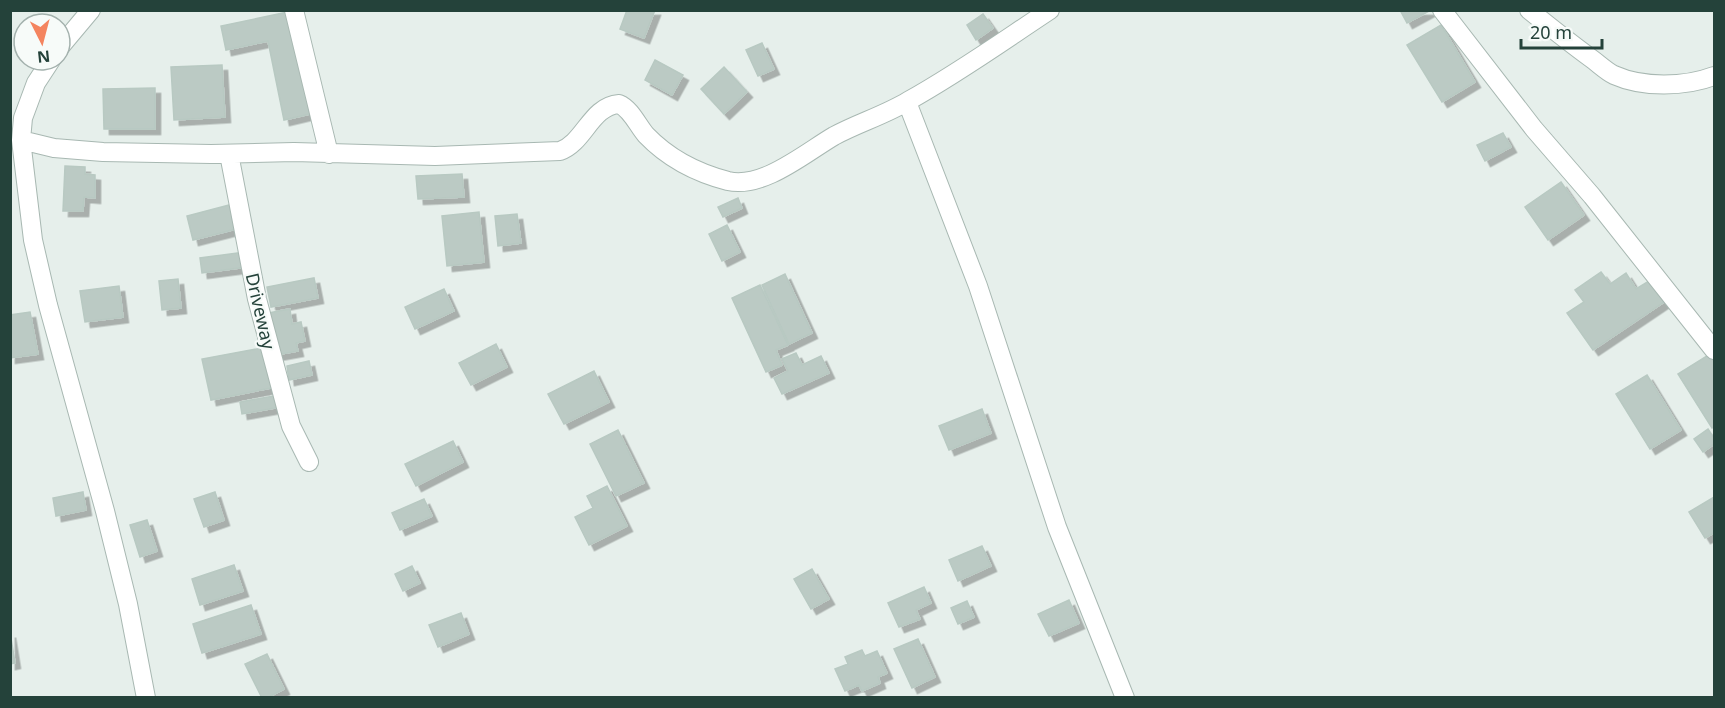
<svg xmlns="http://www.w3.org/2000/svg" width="1725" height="708" viewBox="0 0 1725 708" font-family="'Noto Sans',sans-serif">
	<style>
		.building { fill: #bbcac4; stroke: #b8c9c2; stroke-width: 1.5; filter: url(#shadow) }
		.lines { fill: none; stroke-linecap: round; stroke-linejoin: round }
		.minor-casing { stroke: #a8b8b2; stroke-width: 20 }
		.minor { stroke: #fff; stroke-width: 18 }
		.labels { text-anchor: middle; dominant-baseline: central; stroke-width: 4.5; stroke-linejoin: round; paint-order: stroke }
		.street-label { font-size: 18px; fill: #24423a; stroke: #f7fbf9 }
	</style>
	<defs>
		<filter id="shadow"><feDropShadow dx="5.5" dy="5.5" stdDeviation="0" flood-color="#0004"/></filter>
	</defs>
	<rect width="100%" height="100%" fill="#e6efeb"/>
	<path class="building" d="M627,10H655L644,38L620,29Z
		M1400,10H1428L1429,11L1407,23Z
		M288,12L310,114L284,120L268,41L226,50L221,26Z
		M983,14L993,28L976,40L967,25Z
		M1441,25L1475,82L1442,102L1407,45Z
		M762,43L774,69L758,76L746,50Z
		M655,60L683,75L672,95L645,80Z
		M222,65L225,117L174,120L171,67Z
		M724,67L747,92L724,114L701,89Z
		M155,88V129H104L103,89Z
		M1503,133L1511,147L1485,161L1477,145Z
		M65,166L85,167V174L95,175V198L84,197L83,211H63Z
		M462,174L464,197L418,199L416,176Z
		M1561,182L1584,215L1548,240L1525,207Z
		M738,198L742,208L723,217L718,207Z
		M233,204L240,228L193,240L187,216Z
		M479,212L484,262L447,266L442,216Z
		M517,214L521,243L498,246L495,216Z
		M727,225L740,252L722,261L709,234Z
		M252,251L254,266L202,273L200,258Z
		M1601,272L1610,284L1626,273L1636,289L1649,281L1664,302L1593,350L1567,313L1584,302L1575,290Z
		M785,274L812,333L789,344L762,285Z
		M314,278L318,298L271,307L267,287Z
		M178,279L181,308L162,310L159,281Z
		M760,285L788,345L776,350L782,365L766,372L732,298Z
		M119,286L123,317L85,322L80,291Z
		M444,289L454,311L415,329L405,307Z
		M290,309L292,324L301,322L305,341L296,343L298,351L276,355L268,313Z
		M30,312L38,354L10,358V315Z
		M496,344L507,367L471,385L459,363Z
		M273,346L281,386L211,400L202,359Z
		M796,353L802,365L821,356L829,373L782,394L774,378L788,371L782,359Z
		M1710,354L1714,361V427L1712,428L1678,374Z
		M309,361L312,375L289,380L287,366Z
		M594,371L609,402L564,424L548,394Z
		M1647,375L1681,430L1650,449L1616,394Z
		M279,395L281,407L242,414L240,402Z
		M982,409L991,433L949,450L939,426Z
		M1708,429L1714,438V444L1703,452L1694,439Z
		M618,430L644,483L616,496L590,444Z
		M453,441L463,462L416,486L405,464Z
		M607,486L627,526L589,545L575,517L593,508L587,496Z
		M83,492L86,510L56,516L53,498Z
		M215,492L224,520L204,527L194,499Z
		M1714,497V533L1705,538L1689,512Z
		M424,499L432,516L400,530L392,513Z
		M147,520L157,551L140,557L130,525Z
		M982,546L991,566L958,581L949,560Z
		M234,565L243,591L200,605L192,579Z
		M412,566L420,583L403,591L395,574Z
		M812,569L829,599L811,609L794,579Z
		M924,587L931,603L916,610L920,619L899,627L888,603Z
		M1069,600L1079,623L1049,636L1038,614Z
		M967,601L974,617L958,624L951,608Z
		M251,605L261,634L202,653L193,624Z
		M461,613L469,634L438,647L429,625Z
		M10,632L15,663L10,664Z
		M918,639L935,677L912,688L894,649Z
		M862,650L865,656L877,651L887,673L878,677L880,683L862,691L859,685L845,691L835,669L848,664L845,657Z
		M267,654L284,689L267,698H262L245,664Z"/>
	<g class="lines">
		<g class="minor-casing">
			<path id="minor" d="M294,10L329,154
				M1442,10L1534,129L1592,196L1714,350
				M1529,10C1550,27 1570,43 1592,59C1599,64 1606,71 1614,75C1643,88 1685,87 1714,76
				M60,47L91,10
				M51,60L36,83L23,118L21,140L33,240L48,305L105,511L128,604L146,698
				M907,102L978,286L1057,527L1125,698
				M21,140L54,148L103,152L211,154L294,152L435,156L560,151C584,143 591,106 619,104C631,109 638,126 646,135C668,158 697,173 728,181C763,189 805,153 834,136C858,123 885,115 908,101C957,74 1003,41 1050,10
				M229,154L257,299L291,426L309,462"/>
		</g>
		<use href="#minor" class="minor"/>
	</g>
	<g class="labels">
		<g class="street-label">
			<text transform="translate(261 311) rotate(77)">Driveway</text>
		</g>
	</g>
	<rect width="1725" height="708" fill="none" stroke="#24423a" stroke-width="24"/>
	<g transform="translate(42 42) rotate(174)"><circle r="28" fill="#f7fbf9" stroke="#a3b1ad" stroke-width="1.5"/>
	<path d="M0-4.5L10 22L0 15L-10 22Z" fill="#f4845f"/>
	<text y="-9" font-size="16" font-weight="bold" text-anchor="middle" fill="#24423a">N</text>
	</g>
	<path d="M1521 39v9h81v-9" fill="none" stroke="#24423a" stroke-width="3"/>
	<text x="1530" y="39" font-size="18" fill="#24423a" stroke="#f7fbf9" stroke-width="4.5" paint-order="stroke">20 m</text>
</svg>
